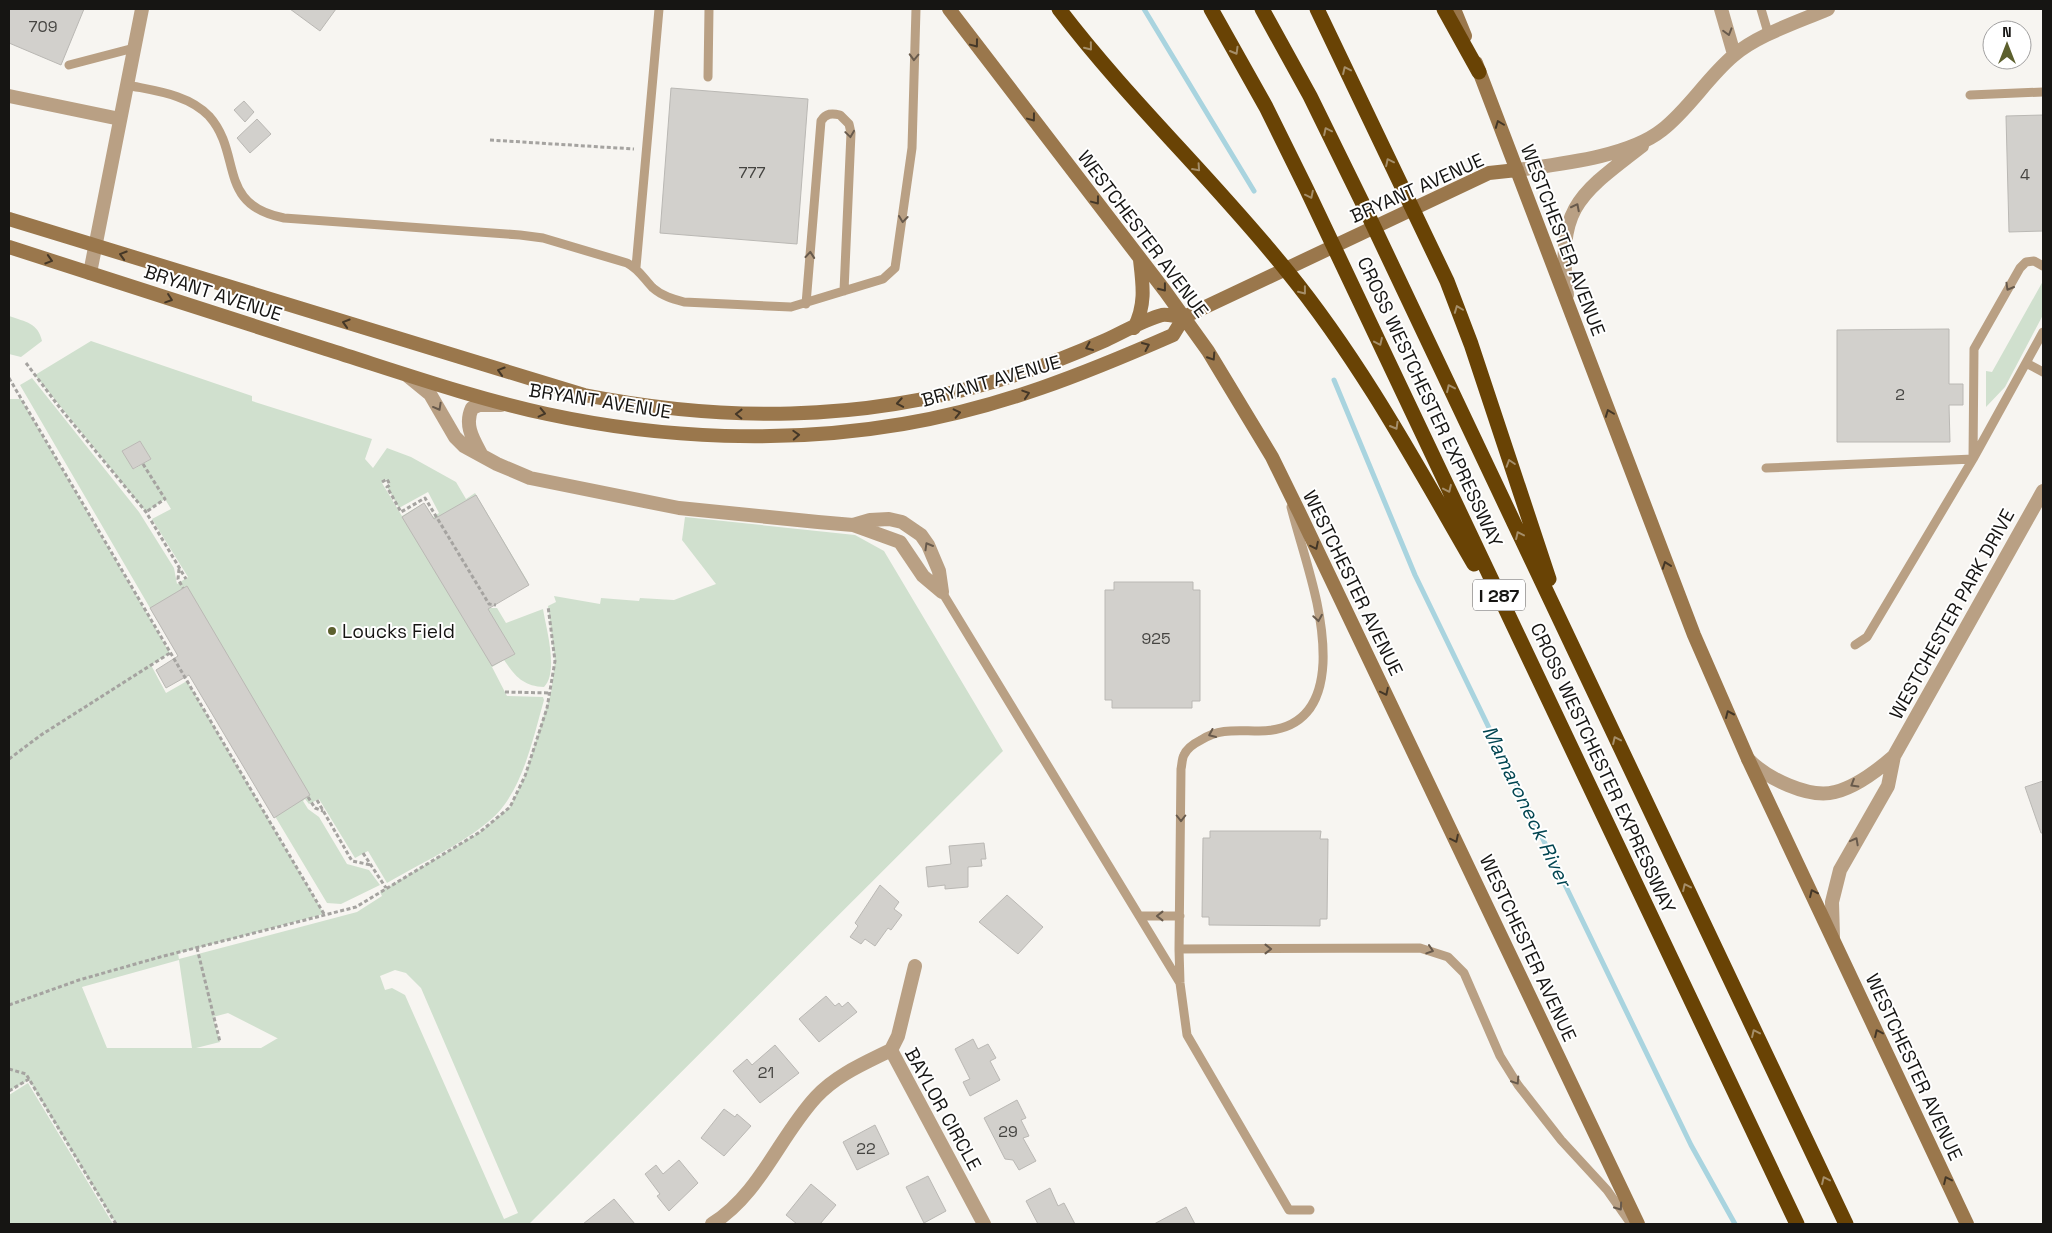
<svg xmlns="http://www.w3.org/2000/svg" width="2052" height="1233" viewBox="0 0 2052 1233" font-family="'Space Grotesk',sans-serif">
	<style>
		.green { fill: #d0e0ce; fill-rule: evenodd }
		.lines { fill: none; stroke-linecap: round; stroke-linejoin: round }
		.stream { stroke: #a9d4df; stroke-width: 5 }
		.building { fill: #d2d0cc; stroke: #bab8b4 }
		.path { stroke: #a5a3a0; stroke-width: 3; stroke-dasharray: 4 2.5; stroke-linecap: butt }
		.service { stroke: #b9a084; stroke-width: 9 }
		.minor { stroke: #b9a084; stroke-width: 14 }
		.secondary { stroke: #9a774c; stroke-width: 14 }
		.motorway { stroke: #694305; stroke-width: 15 }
		.oneway { stroke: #685a4c }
		.oneway2 { stroke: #443727 }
		.oneway3 { stroke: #a58e69 }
		.poi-dot { fill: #5c602e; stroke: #fff; stroke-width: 2 }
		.labels { text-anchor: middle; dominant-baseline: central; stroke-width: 4; stroke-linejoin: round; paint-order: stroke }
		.number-label { font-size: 16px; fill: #454441 }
		.shield { fill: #fff; stroke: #5c5b5a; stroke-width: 1 }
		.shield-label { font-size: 18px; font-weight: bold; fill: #161513 }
		.street-label { font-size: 19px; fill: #161513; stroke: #fff }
		.poi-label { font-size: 19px; fill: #161513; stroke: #fff; text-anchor: start }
		.water-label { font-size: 20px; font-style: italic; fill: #014551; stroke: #fff }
	</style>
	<rect width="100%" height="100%" fill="#f7f5f1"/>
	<path class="green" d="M2043,281V315L2005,387L1986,407V371L1992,372Z
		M9,316C26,322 38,323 42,341L21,357L9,354Z
		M91,341L252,396V401L372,439L365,459L373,468L387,448L411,457L456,482L466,499L475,493L528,582L489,604L488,608H497L506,623L543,609C546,628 559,672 544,687C523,686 515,676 504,660L492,667L507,696L543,697L544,700C534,735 526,774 505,804C484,835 420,863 387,883L368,851L355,858L319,799L309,804L305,799L303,801L308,809L319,817L347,864L369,870L380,885L341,904L327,903L150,608L20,385L32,378L139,512L174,568L177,584L188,577L152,519L171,509L165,499L146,512L35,375ZM140,441L151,459L134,469L122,451ZM386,479L390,485L387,487L399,508L428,492L439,513L433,517L424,503L402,516L382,483Z
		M9,399H21L170,653L151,665L166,693L187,681L324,914L178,953L179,959L357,912L382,896L380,892L480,832L510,807L525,776L551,693L555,661L548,606L556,602L554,596L600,604L601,598L639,601L640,598L674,600L716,584L682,540L685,517L855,535L884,551L1003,751L529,1224H116L29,1080L9,1091ZM179,960L192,1048H107L82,987ZM395,970L406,973L421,988L518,1213L504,1219L405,995L392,988L385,990L380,976ZM228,1013L277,1038H278L261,1048H196L220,1042L213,1017Z
		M28,1083L113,1224H9V1095Z"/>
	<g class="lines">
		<path class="stream" d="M1144,9L1254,191
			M1334,380L1415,575L1691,1145L1735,1224"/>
	</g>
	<path class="building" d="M9,9H84L61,65L9,43Z
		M290,9H336L320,31Z
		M671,88L808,99L797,244L660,233Z
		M244,101L254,112L245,122L234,110Z
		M2043,115V231L2009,232L2006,116Z
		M257,119L271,134L250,153L237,138Z
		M1949,329V384H1963V405H1949L1950,442H1837V330Z
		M140,441L151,459L133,469L122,451Z
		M476,495L529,585L488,609L515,654L492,666L402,517L424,503L434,519Z
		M1114,582H1193V590H1200V701H1192V708H1112V700H1105V590H1114Z
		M187,586L310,795L274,818L189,675L166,688L156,670L178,656L150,608Z
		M2043,781V833H2041L2025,787Z
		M1210,831H1321L1320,839H1328L1327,919H1320V926L1209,925V917H1202L1203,838H1210Z
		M984,843L986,859H981L982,866L968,867V887L945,889V885L928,887L926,867L951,864L949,846Z
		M880,885L899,902L894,909L902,915L891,930L888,928L875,946L865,939L861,944L850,937L858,926L855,923Z
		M1007,895L1043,927L1018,954L979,922Z
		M826,996L835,1006L839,1003L842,1007L848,1002L857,1012L819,1042L799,1019Z
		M973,1039L978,1049L988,1044L996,1058L990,1061L1000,1080L970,1096L963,1082L970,1079L955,1049Z
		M775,1045L799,1073L760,1103L733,1071L747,1059L752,1065Z
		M1017,1100L1026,1118L1021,1120L1029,1136L1023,1138L1036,1161L1019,1170L1013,1160L1005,1159L984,1118Z
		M724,1109L735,1117L737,1114L751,1126L724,1156L701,1138Z
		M875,1125L889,1154L857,1170L843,1142Z
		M679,1160L698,1183L669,1211L657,1196L660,1194L645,1174L656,1165L663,1174Z
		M928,1176L946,1211L924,1223L906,1187Z
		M811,1184L836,1205L820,1224H797L786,1215Z
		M1050,1188L1058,1206L1064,1203L1075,1224H1038L1026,1201Z
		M614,1199L635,1224H583Z
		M1186,1207L1195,1224H1154Z"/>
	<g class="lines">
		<path class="path" d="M490,140L634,149
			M26,363L60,408L146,512L186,579
			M9,378L324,914
			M143,464L165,499L146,512
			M382,482L387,479L390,485L387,487L401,512L425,498L489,604L496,605
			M179,569L178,579L183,588
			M505,692L551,693
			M9,759L41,735L170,653
			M308,797L315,808L323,811
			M317,800L352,861L371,865
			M363,853L386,888
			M197,948L220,1042
			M9,1005L79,980L160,957L356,907L480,832L510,807L525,776L547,708L555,661L548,606
			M9,1069L26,1074L116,1224
			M9,1091L29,1079"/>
		<path class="service" d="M1761,9L1769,36
			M69,65L134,48
			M708,77L709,9
			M127,85C155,91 188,94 209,116C243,154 216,205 284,218L520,235L543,238L627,263C639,269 644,279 653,288C662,296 673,299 684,302L791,307L883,279L895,268L912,148L916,9
			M1970,95L2043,92
			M636,267L659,9
			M806,304L821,121C826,113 832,113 840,115L849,124L851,133L844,291
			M2028,364L2043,372
			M1973,459L1974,349L2020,268L2026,262L2034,261L2043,266
			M1766,468L1973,459
			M1291,507C1304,557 1325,611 1323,663C1321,704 1303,731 1259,731C1237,731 1220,728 1201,740C1195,743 1187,748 1184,755C1182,758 1182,765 1181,769L1179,949L1180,983L1187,1035L1289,1210H1310
			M942,592L1180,983
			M1855,645L1867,637L1973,459L2043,332
			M1140,916H1180
			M1179,949L1420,948L1448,957L1464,973L1500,1056L1518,1085L1561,1140L1607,1190L1631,1224"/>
		<path class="minor" d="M1721,9L1734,54
			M9,96L120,119
			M1517,170C1559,164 1628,157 1662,130C1689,109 1707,78 1733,56C1757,35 1798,22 1828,9
			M90,273L142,9
			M1567,295C1557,208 1577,196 1642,146
			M408,376L430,394L455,437L464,446L497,464L530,478L679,508L818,522L853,525L870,520L889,519L902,522L921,535L928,545L939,571L942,592
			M481,454C473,439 464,425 472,408L479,405H501
			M853,525L900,542L923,576L942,592
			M1748,759C1766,778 1809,799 1835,792C1856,787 1878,770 1894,756
			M1833,937L1832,902L1840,870L1888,786L1894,756L2043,491
			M891,1050L984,1224
			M891,1050L898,1036L915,966
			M712,1224C760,1194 779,1137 816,1097C836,1075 865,1063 891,1050"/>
		<path class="secondary" d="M949,9L1165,291L1208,351L1272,457L1299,512L1638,1224
			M1454,9L1465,36
			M1476,63L1694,635L1748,759L1967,1224
			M9,219L584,395C723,422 859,422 996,381C1034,370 1070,356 1106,340C1124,332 1143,320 1162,315C1168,314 1177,317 1184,317
			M9,247C115,281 220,315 326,349C399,372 473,398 547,414C663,439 786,444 903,424C999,408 1084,374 1173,335L1184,317L1489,173L1517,170
			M1134,328C1146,305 1143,285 1140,260"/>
		<path class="motorway" d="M1059,9C1129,101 1215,181 1287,271C1361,362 1416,464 1474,564
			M1211,9L1266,107L1306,188L1797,1224
			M1262,9L1310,96L1363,204L1846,1224
			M1317,9L1447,281L1471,344L1549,579
			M1444,9L1479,72"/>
	</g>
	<defs><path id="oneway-chevron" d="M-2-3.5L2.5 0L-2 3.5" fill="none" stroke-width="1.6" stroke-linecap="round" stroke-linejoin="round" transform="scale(1.25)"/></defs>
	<g class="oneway">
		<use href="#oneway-chevron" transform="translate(1728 32) rotate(74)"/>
		<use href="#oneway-chevron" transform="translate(914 57) rotate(92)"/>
		<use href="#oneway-chevron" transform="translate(850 134) rotate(82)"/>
		<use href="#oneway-chevron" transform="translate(1576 207) rotate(-63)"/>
		<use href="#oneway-chevron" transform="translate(903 219) rotate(97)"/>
		<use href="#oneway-chevron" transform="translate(810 255) rotate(-85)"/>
		<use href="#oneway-chevron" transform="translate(2009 287) rotate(120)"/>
		<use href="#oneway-chevron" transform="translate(438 407) rotate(61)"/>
		<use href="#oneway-chevron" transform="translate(928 546) rotate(-120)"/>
		<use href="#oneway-chevron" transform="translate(1318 618) rotate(81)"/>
		<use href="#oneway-chevron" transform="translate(1212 734) rotate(156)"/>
		<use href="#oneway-chevron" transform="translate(1854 784) rotate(149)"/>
		<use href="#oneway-chevron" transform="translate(1181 818) rotate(90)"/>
		<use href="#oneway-chevron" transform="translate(1855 841) rotate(-62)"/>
		<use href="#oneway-chevron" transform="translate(1160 916) rotate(180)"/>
		<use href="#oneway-chevron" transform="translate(1268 949)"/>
		<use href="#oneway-chevron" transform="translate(1430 950) rotate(18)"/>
		<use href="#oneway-chevron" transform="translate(1516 1081) rotate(57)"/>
		<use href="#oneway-chevron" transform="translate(1619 1207) rotate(55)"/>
	</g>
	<g class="oneway2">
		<use href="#oneway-chevron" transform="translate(975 44) rotate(53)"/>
		<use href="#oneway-chevron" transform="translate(1032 118) rotate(53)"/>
		<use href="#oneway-chevron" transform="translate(1499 124) rotate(-111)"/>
		<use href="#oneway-chevron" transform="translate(1096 201) rotate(53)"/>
		<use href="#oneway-chevron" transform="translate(123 255) rotate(-163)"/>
		<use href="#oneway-chevron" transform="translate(49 260) rotate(17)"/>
		<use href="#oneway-chevron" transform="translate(1163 288) rotate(52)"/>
		<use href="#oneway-chevron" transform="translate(169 299) rotate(19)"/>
		<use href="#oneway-chevron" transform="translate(346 323) rotate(-163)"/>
		<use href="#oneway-chevron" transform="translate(1146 346) rotate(-24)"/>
		<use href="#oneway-chevron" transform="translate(1089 347) rotate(156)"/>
		<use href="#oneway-chevron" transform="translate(1212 357) rotate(57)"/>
		<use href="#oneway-chevron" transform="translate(501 371) rotate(-163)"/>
		<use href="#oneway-chevron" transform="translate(1026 394) rotate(-18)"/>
		<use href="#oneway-chevron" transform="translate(900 403) rotate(170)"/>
		<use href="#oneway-chevron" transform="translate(542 413) rotate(13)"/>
		<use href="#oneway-chevron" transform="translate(957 413) rotate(-13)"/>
		<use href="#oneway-chevron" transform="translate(1609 413) rotate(-111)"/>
		<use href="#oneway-chevron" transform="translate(739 414) rotate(-179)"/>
		<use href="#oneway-chevron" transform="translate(796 435) rotate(-3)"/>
		<use href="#oneway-chevron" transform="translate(1315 546) rotate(64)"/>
		<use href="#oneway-chevron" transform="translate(1666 565) rotate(-110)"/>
		<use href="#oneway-chevron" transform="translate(1385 692) rotate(64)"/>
		<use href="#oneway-chevron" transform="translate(1729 714) rotate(-114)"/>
		<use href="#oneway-chevron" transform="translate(1455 839) rotate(64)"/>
		<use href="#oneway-chevron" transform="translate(1813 893) rotate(-115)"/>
		<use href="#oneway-chevron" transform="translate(1878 1033) rotate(-115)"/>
		<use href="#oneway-chevron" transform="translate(1947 1180) rotate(-115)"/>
	</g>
	<g class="oneway3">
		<use href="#oneway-chevron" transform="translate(1089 47) rotate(51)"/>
		<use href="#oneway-chevron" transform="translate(1235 51) rotate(60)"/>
		<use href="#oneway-chevron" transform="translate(1346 70) rotate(-115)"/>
		<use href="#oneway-chevron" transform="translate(1327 131) rotate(-116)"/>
		<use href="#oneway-chevron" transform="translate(1389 162) rotate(-116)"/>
		<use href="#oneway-chevron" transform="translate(1197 168) rotate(48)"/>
		<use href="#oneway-chevron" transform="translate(1310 195) rotate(64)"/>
		<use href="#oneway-chevron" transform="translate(1303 291) rotate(52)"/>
		<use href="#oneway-chevron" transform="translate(1458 309) rotate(-111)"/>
		<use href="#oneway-chevron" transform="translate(1379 342) rotate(65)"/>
		<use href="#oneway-chevron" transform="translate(1450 388) rotate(-115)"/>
		<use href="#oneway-chevron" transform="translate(1395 426) rotate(60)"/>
		<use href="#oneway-chevron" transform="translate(1510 463) rotate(-108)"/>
		<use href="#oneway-chevron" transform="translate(1448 489) rotate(65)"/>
		<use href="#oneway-chevron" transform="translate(1519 535) rotate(-115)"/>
		<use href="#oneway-chevron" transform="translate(1616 740) rotate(-115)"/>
		<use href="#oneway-chevron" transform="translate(1686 887) rotate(-115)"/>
		<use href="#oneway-chevron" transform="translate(1755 1033) rotate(-115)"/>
		<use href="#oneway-chevron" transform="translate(1825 1180) rotate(-115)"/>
	</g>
	<circle class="poi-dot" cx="332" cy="631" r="5"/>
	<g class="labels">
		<g class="number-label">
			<text x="43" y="26">709</text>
			<text x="752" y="172">777</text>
			<text x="2025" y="174">4</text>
			<text x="1900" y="394">2</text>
			<text x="1156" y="638">925</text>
			<text x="766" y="1072">21</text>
			<text x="1008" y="1131">29</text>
			<text x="866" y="1148">22</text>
		</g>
		<rect class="shield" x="1473" y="579.5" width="52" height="31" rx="4"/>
		<g class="shield-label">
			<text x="1499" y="595">I 287</text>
		</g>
		<g class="street-label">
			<text transform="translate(1417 188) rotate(-24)">BRYANT AVENUE</text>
			<text transform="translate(1143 234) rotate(53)">WESTCHESTER AVENUE</text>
			<text transform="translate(1563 240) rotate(69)">WESTCHESTER AVENUE</text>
			<text transform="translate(213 293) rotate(18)">BRYANT AVENUE</text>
			<text transform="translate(991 381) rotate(-16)">BRYANT AVENUE</text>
			<text transform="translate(600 401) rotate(9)">BRYANT AVENUE</text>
			<text transform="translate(1430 402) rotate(65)">CROSS WESTCHESTER EXPRESSWAY</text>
			<text transform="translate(1353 583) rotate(64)">WESTCHESTER AVENUE</text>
			<text transform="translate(1952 614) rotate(-61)">WESTCHESTER PARK DRIVE</text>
			<text transform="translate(1603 768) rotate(65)">CROSS WESTCHESTER EXPRESSWAY</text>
			<text transform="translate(1528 948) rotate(65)">WESTCHESTER AVENUE</text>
			<text transform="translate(1914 1067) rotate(65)">WESTCHESTER AVENUE</text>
			<text transform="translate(943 1109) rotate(61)">BAYLOR CIRCLE</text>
		</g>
		<g class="poi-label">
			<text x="342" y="631">Loucks Field</text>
		</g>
		<g class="water-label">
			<text transform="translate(1527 806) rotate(64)">Mamaroneck River</text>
		</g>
	</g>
	<rect width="2052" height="1233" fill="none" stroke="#161513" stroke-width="20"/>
	<g transform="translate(2007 45)"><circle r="24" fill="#ffffff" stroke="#a2a1a1"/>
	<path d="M0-4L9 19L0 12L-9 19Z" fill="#5c602e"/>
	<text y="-8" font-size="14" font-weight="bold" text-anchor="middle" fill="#161513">N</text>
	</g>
</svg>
